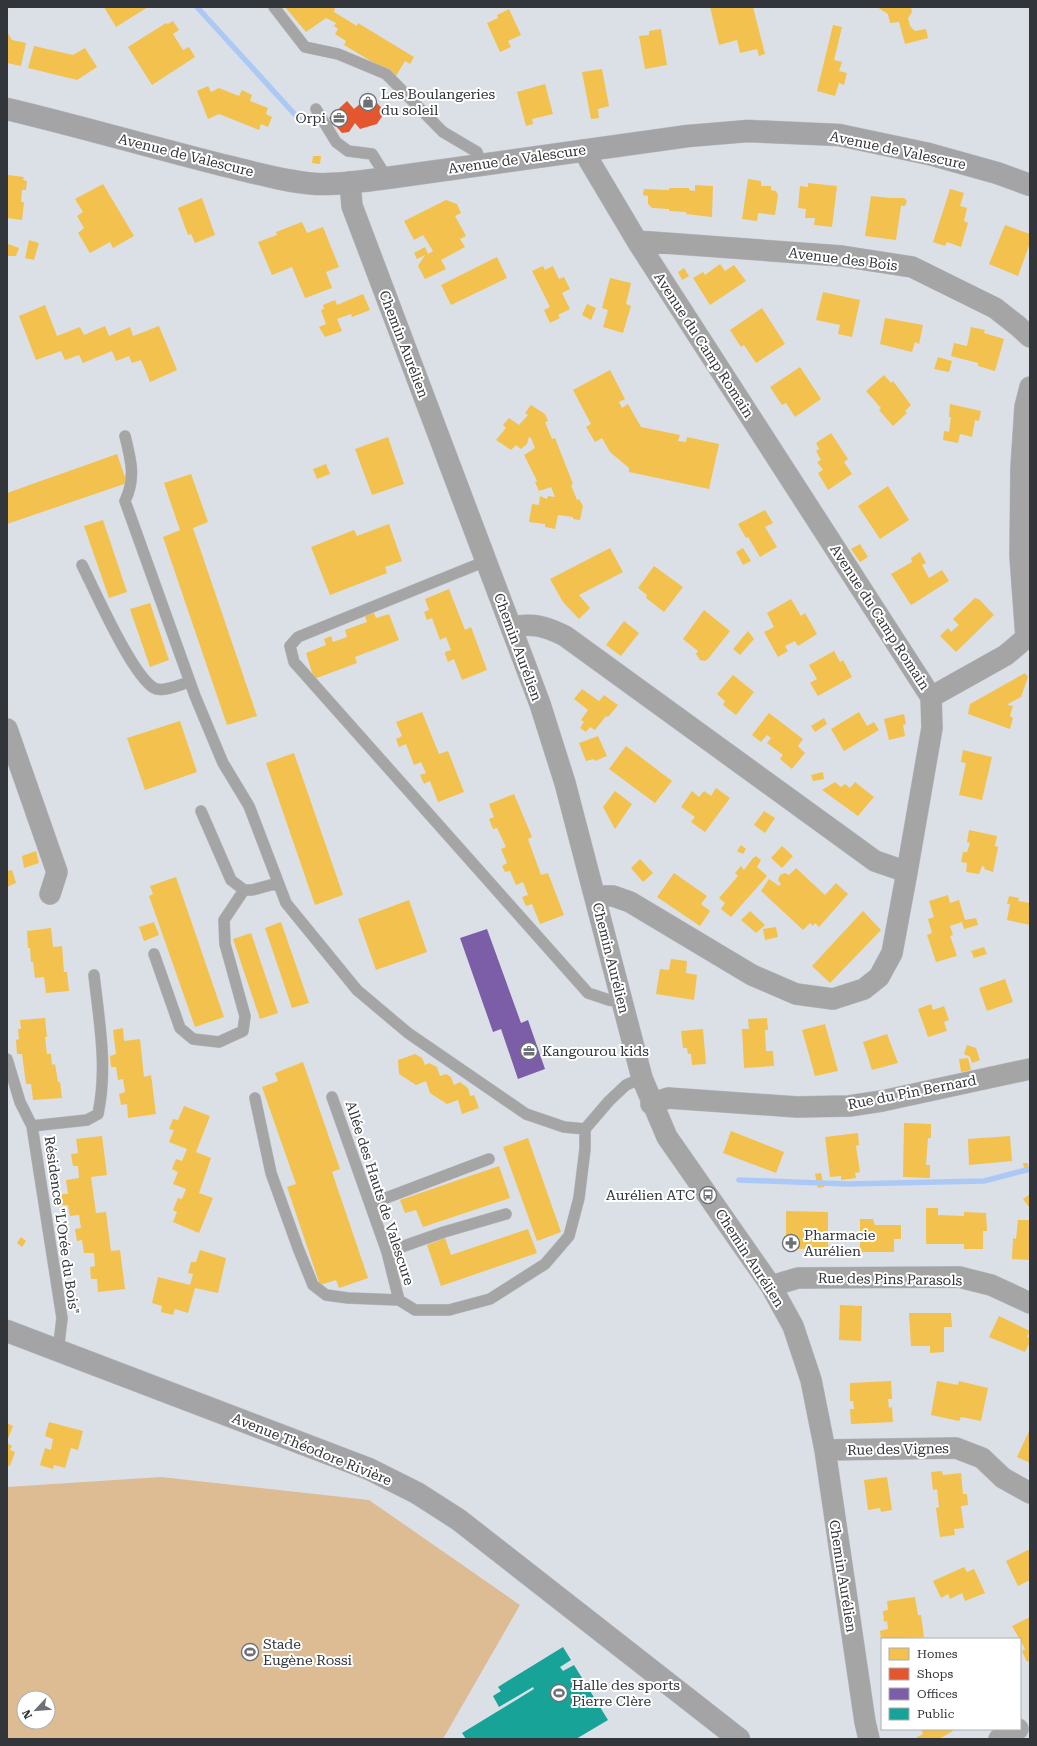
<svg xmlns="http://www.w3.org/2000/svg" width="1037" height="1746" viewBox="0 0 1037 1746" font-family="'Roboto Serif',serif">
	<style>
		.green { fill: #ddbc94; fill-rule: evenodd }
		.homes { fill: #f2c14e }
		.shops { fill: #e4572e }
		.offices { fill: #7b5ea7 }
		.public { fill: #17a398 }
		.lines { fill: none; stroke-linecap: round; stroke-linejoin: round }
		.stream { stroke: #acc9f6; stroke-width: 5.5 }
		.lane-casing { stroke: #babec4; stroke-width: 12 }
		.street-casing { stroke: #babec4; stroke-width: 22 }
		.secondary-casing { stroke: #babec4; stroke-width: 23 }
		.lane { stroke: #a5a5a6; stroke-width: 11 }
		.street { stroke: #a5a5a6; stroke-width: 21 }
		.secondary { stroke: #a4a4a6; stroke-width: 22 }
		.labels { text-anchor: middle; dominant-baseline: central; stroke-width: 4; stroke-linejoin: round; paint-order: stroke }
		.poi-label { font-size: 14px; fill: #32353a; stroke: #fff; text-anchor: start }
		.street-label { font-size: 14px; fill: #32353a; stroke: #fff }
	</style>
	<rect width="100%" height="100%" fill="#dbe0e7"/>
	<path class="green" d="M161,1477L369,1500L520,1605L443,1739H7V1487ZM24,1698H48V1722H24Z"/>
	<path class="homes" d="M104,7H148L116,27Z
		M285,7H333L335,9L334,12L357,26L358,23L414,57L410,64L405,61L396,76L344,45L346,41L335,34L338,29L334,26L336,23L326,18L306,32Z
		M710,7H753L765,54L759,56L757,49L740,53L737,40L719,45Z
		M877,7H911L912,12L908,18L910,26L915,31L926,29L928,38L905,44L899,22L890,23L888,14Z
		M509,9L521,35L508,41L511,47L500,52L487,23L498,18L497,15Z
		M173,21L179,30L173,34L183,50L189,47L195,57L152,85L128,47L166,23L168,24Z
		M833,25L842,27L834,60L842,62L839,71L847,73L844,85L839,83L835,96L817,91Z
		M661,29L667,65L645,69L639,36L649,35V31Z
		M7,32L12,40L26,43L21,66L7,63Z
		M34,46L73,55L85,48L97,67L77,80L28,68Z
		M602,69L609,106L598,109L599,118L591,119L582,72Z
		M545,84L553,114L532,119L533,124L526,126L517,92Z
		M208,86L211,92L219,88L239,96L242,90L252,95L250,101L268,108L266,114L272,117L268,127L261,124L259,130L219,114L208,119L197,91Z
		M313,156H321L320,164L312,163Z
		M8,175L24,177L23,180L27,181L26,190H22L21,202H24L22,220L7,218Z
		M748,179L761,181V186H771V190L776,191L778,195L775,215L758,213L757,221L742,219Z
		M808,183L837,186L832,227L814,225L815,218H805L806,209L798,208L800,186L808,187Z
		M103,184L134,236L113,248L110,242L90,253L78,233L84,228L77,216L83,212L75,199Z
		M695,185L713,186L712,217L686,214V212L669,211V209L652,208L648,204V196L643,195L644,189L669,190V188H689V190L695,191Z
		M950,189L964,193L960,206L967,208L964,221L968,223L961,247L947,242L945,246L933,242Z
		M871,196L891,198H904L907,201L905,206H901L896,240L865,236Z
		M202,198L215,235L195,243L191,234L188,235L178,208Z
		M446,200L457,204L461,213L455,216L466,236L460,239L465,247L441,260L446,269L425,279L418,266L425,255L417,259L414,253L425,247L428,254L433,251L423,235L414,240L404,221Z
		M302,222L307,233L323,227L339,267L326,272L332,288L305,298L292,267L272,275L258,242L277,235L276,232Z
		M1005,225L1030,234V243L1018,276L989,264Z
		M29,240L39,243L34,260L25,258Z
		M8,244L19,248L16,256H7Z
		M497,257L507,278L451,305L441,285Z
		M720,264L725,271L734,265L746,281L710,305L693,278L703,272L705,275Z
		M543,266L545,270L553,266L559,279L564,277L570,289L562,293L570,309L558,315L560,318L550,323L544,310L550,307L532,271Z
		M684,268L689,276L682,280L678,272Z
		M610,278L631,283L626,304L631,306L623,333L603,327L608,310L602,308Z
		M823,292L860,300L852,337L838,334L840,325L816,320Z
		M363,294L370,310L352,317L351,314L337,319L342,331L325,337L319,327L326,324L321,310L324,309L323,305L335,300L337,305Z
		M587,304L596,308L591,320L582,315Z
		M45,305L57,336L80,327L84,335L105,326L109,336L130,327L133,336L159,326L177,370L150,382L141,360L132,363L129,356L116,361L112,351L83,363L79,355L65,360L61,351L36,360L19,316Z
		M762,308L785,344L756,363L744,345L741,347L730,330Z
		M885,318L923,325L919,344L915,342L912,352L880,344Z
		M971,327L985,330L984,333L1004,339L995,371L978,366V363L951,356L954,343L967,346Z
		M938,357L952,361L949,372L934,369Z
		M800,367L821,399L795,417L786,403L782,405L770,387Z
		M610,370L625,399L619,402L622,408L628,404L641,427L680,435L678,441L686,442L687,437L719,444L709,489L629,472V468L610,452L602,438L595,442L586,427L591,424L573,390Z
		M884,375L891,383L893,381L911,405L905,411L907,413L893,426L879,410L881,408L866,391Z
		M950,404L981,411L979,421L975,420L972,437L960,434L958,443L943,440L944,431L949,432L951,417H949Z
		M531,405L545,414L548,421L545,422L552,439L555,438L573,484L571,485L577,500L579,499L583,506L580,520L573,519V517L558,515L555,529L545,527V524L529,522L532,504L539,505L540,496L547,499L548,496L555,497L551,487L539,491L535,482L537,481L524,455L535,448L531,438L529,437L527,444L521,449L516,445L511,450L496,440L506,428L503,425L509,418L519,425L528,415L525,413Z
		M831,433L848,459L844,462L852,474L828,490L818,473L823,470L817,462L821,460L816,451L819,449L816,443Z
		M388,437L404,484L372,495L355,449Z
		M117,454L127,483L7,524V493Z
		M326,464L330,474L317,479L313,469Z
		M191,474L208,522L193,528L257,716L227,725L163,537L180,530L164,483Z
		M888,486L909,520L880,539L858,506Z
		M765,510L773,523L765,527L777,547L760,557L748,537L746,538L738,524Z
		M103,520L127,592L109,598L84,526Z
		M389,524L402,561L385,567L387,573L330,595L311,547L354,530L357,536Z
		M860,544L868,557L860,562L851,549Z
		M610,548L623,572L579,595L590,608L579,619L563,602L550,579Z
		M743,548L751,561L743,565L736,552Z
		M920,552L926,563L922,565L929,578L942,570L949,581L911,605L891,574L912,562L911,558Z
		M654,566L683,587L664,612L646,598L647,595L638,588Z
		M449,589L465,630L471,627L487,670L462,680L454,659L448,662L445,654V652L451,650L446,637L440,640L432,618L427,620L424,612L429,610L425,599Z
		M975,598L980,600L994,615L956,652L940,636L948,628L951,632L959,625L953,619Z
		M791,599L801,616L805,613L817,634L798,646L795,641L785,646L788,651L778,657L764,632L774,627L767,613Z
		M150,603L169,660L150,667L130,609Z
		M704,610L730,631L708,659L705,661L700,660L696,654L698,651L683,639Z
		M374,613L376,618L389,614L399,640L355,657L357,663L314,679L306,653L326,645L324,639L331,636L333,642L347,637L345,630L367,622L365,616Z
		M624,621L639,633L621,656L606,645Z
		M748,631L754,639L740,655L733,649Z
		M834,651L840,662L843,660L852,677L818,696L810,683L817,679L809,665Z
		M1025,673L1028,677L1021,697L1008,704V705L1013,706L1010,716L1013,718L1010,729L968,714L970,704Z
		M733,675L754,692L736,715L723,705L725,701L717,694Z
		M582,689L599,701L604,695L618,705L608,717L606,716L595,730L590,727L586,732L580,728L584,722L581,720L588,710L574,699Z
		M422,712L439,754L448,751L464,792L438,802L430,781L424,784L420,775L426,773L421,762L414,765L406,744L399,747L396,739L402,736L396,722Z
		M859,712L867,726L874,722L879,730L844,751L831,729Z
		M769,713L803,739L798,746L805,753L792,769L780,759L783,755L767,743L771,738L767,735L761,742L752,735Z
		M904,714L906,724L903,725L905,736L889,740L884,719Z
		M824,718L827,724L815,732L811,726Z
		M180,721L197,772L145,790L127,738Z
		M598,736L607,756L595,761L594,759L586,761L579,743Z
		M626,746L672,781L655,803L609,769Z
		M963,750L992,757L982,800L959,795L966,763L961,762Z
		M294,753L343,895L315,905L266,763Z
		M823,772L824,779L813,781L811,775Z
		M835,782L841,787L845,784L850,788L855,782L874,797L858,816L822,790Z
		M716,788L730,798L705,832L691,822L695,817L681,807L692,791L699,797L704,791L711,796Z
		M615,791L632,804L615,829L603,807Z
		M514,794L532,837L528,839L541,875L548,873L564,915L540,924L532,904L526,906L522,897L528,895L523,882L516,885L510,871L505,872L502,866L507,863L501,849L506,847L497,828L493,829L489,819L494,817L489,804Z
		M764,811L775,818L765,833L754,825Z
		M969,830L997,836L995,846L998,847L993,872L984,869L985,867L982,866L979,874L966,872L967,863L961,862L963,852H967L970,843L967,842Z
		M741,845L746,849L743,854L737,851Z
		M782,846L793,856L782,868L771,858Z
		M36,851L39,863L24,868L22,856Z
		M756,856L761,860L757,867L767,876L731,917L721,909L725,903L719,898L738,876L735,873L741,866L744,870L753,858Z
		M640,859L653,873L643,882L631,868Z
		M796,868L825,895L836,883L848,894L819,927L815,923L813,926L810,923L803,930L761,891L769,879L779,886L781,884L778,880L780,875L785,873L789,875Z
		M12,870L16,883L7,887V871Z
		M674,873L707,896L701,904L710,911L700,926L657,897Z
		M176,877L224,1017L195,1027L149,896L153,894L150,886Z
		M948,895L950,903L959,900L965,920L976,918L978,925L964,929L962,922L950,926L953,935L950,936L957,956L936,962L927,935L932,933L928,919L934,917L929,901Z
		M1009,896L1019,898L1018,901L1030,903V925L1007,920L1010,904H1007Z
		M409,900L427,952L376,970L358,919Z
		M750,911L765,925L756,933L741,920Z
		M863,911L881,930L830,983L812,966Z
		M154,922L159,935L144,941L139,927Z
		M281,922L309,1003L292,1008L265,928Z
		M776,927L778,937L765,940L763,929Z
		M51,928L53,947L62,946L64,972H67L69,991L46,993L44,977L35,978L33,962H31L30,948H28L27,931Z
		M251,933L278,1013L260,1019L233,939Z
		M984,947L987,954L974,958L971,951Z
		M671,959L687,961L686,973L697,975L694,1000L656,994L660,969L669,970Z
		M1005,979L1013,1002L987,1011L979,988Z
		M931,1004L933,1010L944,1006L949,1020L944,1022L947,1031L928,1037L918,1009Z
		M45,1018L47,1037H45L47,1054H51L52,1065L55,1064L58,1082H60L62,1098L33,1100L31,1084H26L22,1054H17L16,1040L19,1039L18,1029H21L20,1020Z
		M767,1018L768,1030H765L766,1051H773L774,1066L744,1068L742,1029H749L748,1019Z
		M825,1024L838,1071L815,1076L802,1030Z
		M123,1028L124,1041L140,1039L144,1077L151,1075L156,1114L128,1118L127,1104L121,1105L119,1094L125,1092L123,1079L118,1080L116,1067H111L110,1056L116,1054L113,1030Z
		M703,1029L706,1064L692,1065L691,1054H688L687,1048H683L681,1031Z
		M887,1034L898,1063L872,1070L863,1042Z
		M967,1045L976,1048L980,1060L972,1063L970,1057L964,1054Z
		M415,1054L422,1058L425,1065L429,1063L437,1067L440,1076L446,1074L451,1077L454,1085L460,1082L468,1088L470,1096L474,1095L479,1108L462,1114L458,1100L447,1104L430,1093L426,1081L416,1085L399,1074L398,1060Z
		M968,1058L971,1070L961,1072L959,1059Z
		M303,1062L340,1169L332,1172L368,1278L339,1288L336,1280L320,1285L287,1187L296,1184L262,1087L278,1081L275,1073Z
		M184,1106L210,1116L196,1152L211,1158L199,1193L213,1198L199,1233L173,1222L177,1212L173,1210L178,1198L182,1199L186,1189L173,1184L178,1172L172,1169L176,1159L182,1161L187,1149L169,1142L174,1130L169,1129L173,1119L178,1120Z
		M904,1123L931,1124V1138H928L926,1165H930V1178L903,1177Z
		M731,1131L784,1152L776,1173L723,1153Z
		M858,1133L859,1145L856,1146L860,1172L855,1173L856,1178L841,1180V1176L830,1177L825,1137Z
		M102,1136L107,1175L91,1177L96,1213L106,1212L111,1251L120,1250L125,1289L98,1292L97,1279H91L90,1267L95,1266L94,1253H84L82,1240L77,1241L75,1229L81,1228L79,1215L70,1216L68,1205H62L61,1194H68L66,1180L79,1178L78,1166H73L71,1154L78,1153L76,1139Z
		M1010,1136L1012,1161L969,1165L968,1139Z
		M528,1138L561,1232L537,1241L503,1147Z
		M1023,1163H1028L1029,1172L1025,1173Z
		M499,1166L510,1198L423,1227L416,1210L405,1213L400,1200Z
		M821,1173L824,1187L818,1188L815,1174Z
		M1030,1194V1207H1029L1023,1199Z
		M926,1208H938V1215L964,1216V1212L986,1213L987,1231H983V1249H964V1244H926Z
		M786,1211L828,1212V1248L798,1249L791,1243L786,1238Z
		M860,1219H873L875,1225H901V1239H894V1252H860Z
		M1018,1220H1030V1260L1012,1259L1013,1238L1016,1239Z
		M528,1229L537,1253L441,1286L427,1245L445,1238L451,1255Z
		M21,1237L26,1241L22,1247L17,1243Z
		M200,1250L226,1258L218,1293L195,1288L188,1313L175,1309L173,1315L161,1312L162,1306L152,1303L158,1277L190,1285L193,1274L188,1273L191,1262H196Z
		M840,1305L862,1306L861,1341L839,1340Z
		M909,1313H951L952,1327H944V1352L930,1353V1346H911Z
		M999,1316L1030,1331L1027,1337L1030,1338V1342L1025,1352L989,1337Z
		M891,1381L892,1399H888L889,1408L892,1407L893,1422L851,1424L850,1409H854L853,1401H850V1383Z
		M937,1381L958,1385L959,1381L988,1388L981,1421L961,1417L959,1421L931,1415Z
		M49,1422L83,1431L78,1450L71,1448L65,1468L54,1465L53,1469L40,1465L45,1448L51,1450L53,1439L45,1436Z
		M7,1423L13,1426L7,1441Z
		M1030,1429V1463L1017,1457Z
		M7,1443L12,1446L10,1450L15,1452L10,1466L7,1465Z
		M942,1471L943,1475L961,1473L963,1494H967L968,1505L961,1506L964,1528L954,1529L955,1535L940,1537L936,1508L939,1507L937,1489L933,1490L931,1472Z
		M887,1477L892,1510L881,1512L880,1508L868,1510L864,1480Z
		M1030,1549V1580L1018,1586L1006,1561Z
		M964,1567L967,1572L974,1569L985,1593L965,1601L962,1593L950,1599L948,1594L941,1598L933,1581Z
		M915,1597L918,1615H921L924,1637L881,1639L880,1631L888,1629L887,1621L884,1622L883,1611L888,1610L887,1601Z
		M1030,1617V1660L1027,1662L1022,1651L1025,1649L1012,1626Z
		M921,1729H952L953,1731L939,1739H914L923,1734Z"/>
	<path class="shops" d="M370,95L385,112L377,124L360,129L355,123L349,132L342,133L329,118L347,101L354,109Z"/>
	<path class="offices" d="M487,929L521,1023L528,1020L545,1069L518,1079L501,1029L493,1032L460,938Z"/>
	<path class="public" d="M563,1647L571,1660L560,1667L563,1671L574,1665L608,1720L576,1739H466L462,1733L534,1689L533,1687L499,1707L493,1696L501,1691L498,1687Z"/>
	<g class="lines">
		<path class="stream" d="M197,7L299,119
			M739,1180L848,1184L984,1181L1030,1169"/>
		<g class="lane-casing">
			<path id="lane" d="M274,7L305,47L338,54L386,74L443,132L477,152L481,164
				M316,109L336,142L348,151L372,154L387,178
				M125,436C131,460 136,478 125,501L195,696L223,763L249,806L286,903L357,990L408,1033L526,1114L564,1127L585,1129
				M486,561L298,637L290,646L294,662L588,993L609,1000L621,1002
				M82,565C95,591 132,675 154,688C163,693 181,684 190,682
				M201,811L231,880L244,890H252L278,883
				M154,954L180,1028L193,1039L219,1042L243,1031L245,1016L225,944L224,920L244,890
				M7,1059L20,1102L32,1126L62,1318L58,1352
				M332,1097L387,1252L399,1300L415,1310H449L490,1299L545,1264L569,1236L579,1198L585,1149V1129L609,1101L626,1085L642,1078
				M255,1098L271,1173L298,1248L313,1285L326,1295L348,1298L399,1300
				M32,1126L87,1120L98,1114C108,1067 99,1021 94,975
				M370,1204L489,1159
				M387,1252L444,1232L506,1214"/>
		</g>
		<g class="street-casing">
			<path id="street" d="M350,182L352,206L540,704L565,783L642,1078L667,1137L771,1286L793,1326L811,1380L825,1450L865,1722L869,1739
				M637,241L841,256L912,267L995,308L1018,326L1030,337
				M511,627C534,623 545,626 565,636L875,861L907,872L932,728L931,697L637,241L590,162L584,150
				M931,697L1006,655L1026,638L1020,556L1021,468L1025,407L1030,387
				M7,729L57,872L50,894
				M595,896H613L630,902L752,975L796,994L833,999L864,989L879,977L892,953L907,872
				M651,1104L668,1098L797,1107L849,1106L882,1101L1030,1069
				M771,1286L798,1278L959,1277L991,1285L1030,1303
				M825,1450L956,1448L982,1458L1003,1478L1030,1493
				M999,1739L1018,1729"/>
		</g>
		<g class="secondary-casing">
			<path id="secondary" d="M7,109C79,126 150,147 222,165C253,172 285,182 317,184C340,185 364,181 387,178L688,136L748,131L839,135L929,154L997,173L1030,185
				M7,1331L369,1469L417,1493L459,1520L739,1739"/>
		</g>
		<use href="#lane" class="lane"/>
		<use href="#street" class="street"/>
		<use href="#secondary" class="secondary"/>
	</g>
	<defs>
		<g id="shop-ring" transform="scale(0.9)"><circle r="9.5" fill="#fff" stroke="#6d7177" stroke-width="1.5"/><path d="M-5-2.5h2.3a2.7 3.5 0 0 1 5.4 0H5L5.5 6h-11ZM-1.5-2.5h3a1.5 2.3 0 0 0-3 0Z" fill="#6d7177"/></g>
		<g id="office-ring" transform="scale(0.9)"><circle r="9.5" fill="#fff" stroke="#6d7177" stroke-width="1.5"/><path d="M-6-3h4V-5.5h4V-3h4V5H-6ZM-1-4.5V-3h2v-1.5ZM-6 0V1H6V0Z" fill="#6d7177"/></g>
		<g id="bus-ring" transform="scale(0.9)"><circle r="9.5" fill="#fff" stroke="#6d7177" stroke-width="1.5"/><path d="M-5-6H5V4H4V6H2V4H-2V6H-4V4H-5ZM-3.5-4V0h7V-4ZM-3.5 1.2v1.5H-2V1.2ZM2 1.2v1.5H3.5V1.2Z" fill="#6d7177"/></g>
		<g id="pharmacy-ring" transform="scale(0.9)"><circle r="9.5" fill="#fff" stroke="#6d7177" stroke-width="1.5"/><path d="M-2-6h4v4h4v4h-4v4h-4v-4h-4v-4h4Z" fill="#6d7177"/></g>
		<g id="stadium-ring" transform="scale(0.9)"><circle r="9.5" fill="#fff" stroke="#6d7177" stroke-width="1.5"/><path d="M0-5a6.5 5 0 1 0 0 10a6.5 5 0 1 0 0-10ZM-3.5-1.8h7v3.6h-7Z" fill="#6d7177"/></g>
	</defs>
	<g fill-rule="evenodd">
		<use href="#shop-ring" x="368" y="102"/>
		<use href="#office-ring" x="339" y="118"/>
		<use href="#office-ring" x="529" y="1051"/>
		<use href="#bus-ring" x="708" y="1195"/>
		<use href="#pharmacy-ring" x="791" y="1243"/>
		<use href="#stadium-ring" x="250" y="1652"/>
		<use href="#stadium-ring" x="559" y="1693"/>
	</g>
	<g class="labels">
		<g class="poi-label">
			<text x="381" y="94">Les Boulangeries<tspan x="381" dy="16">du soleil</tspan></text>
			<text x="326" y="118" text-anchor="end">Orpi</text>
			<text x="542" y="1051">Kangourou kids</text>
			<text x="695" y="1195" text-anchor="end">Aurélien ATC</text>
			<text x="804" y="1235">Pharmacie<tspan x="804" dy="16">Aurélien</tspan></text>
			<text x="263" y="1644">Stade<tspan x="263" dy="16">Eugène Rossi</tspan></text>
			<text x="572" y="1685">Halle des sports<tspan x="572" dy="16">Pierre Clère</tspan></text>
		</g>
		<g class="street-label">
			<text transform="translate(898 150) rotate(12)">Avenue de Valescure</text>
			<text transform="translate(186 155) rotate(14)">Avenue de Valescure</text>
			<text transform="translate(517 159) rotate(-8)">Avenue de Valescure</text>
			<text transform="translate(843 259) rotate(7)">Avenue des Bois</text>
			<text transform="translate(404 344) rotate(69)">Chemin Aurélien</text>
			<text transform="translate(704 345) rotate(57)">Avenue du Camp Romain</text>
			<text transform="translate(880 617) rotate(57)">Avenue du Camp Romain</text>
			<text transform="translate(518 647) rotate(70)">Chemin Aurélien</text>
			<text transform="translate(611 958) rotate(76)">Chemin Aurélien</text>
			<text transform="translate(912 1092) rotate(-11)">Rue du Pin Bernard</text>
			<text transform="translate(380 1193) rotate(72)">Allée des Hauts de Valescure</text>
			<text transform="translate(62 1225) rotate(82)">Résidence "L'Orée du Bois"</text>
			<text transform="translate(750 1258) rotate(57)">Chemin Aurélien</text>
			<text transform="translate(890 1279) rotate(1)">Rue des Pins Parasols</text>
			<text transform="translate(312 1449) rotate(22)">Avenue Théodore Rivière</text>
			<text transform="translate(898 1449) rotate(-1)">Rue des Vignes</text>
			<text transform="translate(843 1576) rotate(81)">Chemin Aurélien</text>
		</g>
	</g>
	<rect width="1037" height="1746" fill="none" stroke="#32353a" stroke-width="16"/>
	<rect x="881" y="1638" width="140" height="92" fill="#ffffff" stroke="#adaeb0"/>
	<rect x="889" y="1648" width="20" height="12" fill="#f2c14e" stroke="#adaeb0"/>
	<text x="917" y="1658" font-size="12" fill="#32353a">Homes</text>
	<rect x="889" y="1668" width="20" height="12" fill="#e4572e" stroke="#adaeb0"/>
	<text x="917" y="1678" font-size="12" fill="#32353a">Shops</text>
	<rect x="889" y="1688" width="20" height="12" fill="#7b5ea7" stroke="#adaeb0"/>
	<text x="917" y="1698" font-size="12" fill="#32353a">Offices</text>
	<rect x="889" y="1708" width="20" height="12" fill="#17a398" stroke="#adaeb0"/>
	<text x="917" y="1718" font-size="12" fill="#32353a">Public</text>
	<g transform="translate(36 1710) rotate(244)"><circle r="19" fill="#ffffff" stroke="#adaeb0"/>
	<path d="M0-3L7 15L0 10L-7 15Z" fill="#6d7177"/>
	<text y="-6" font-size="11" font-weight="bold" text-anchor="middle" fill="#32353a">N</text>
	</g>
</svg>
